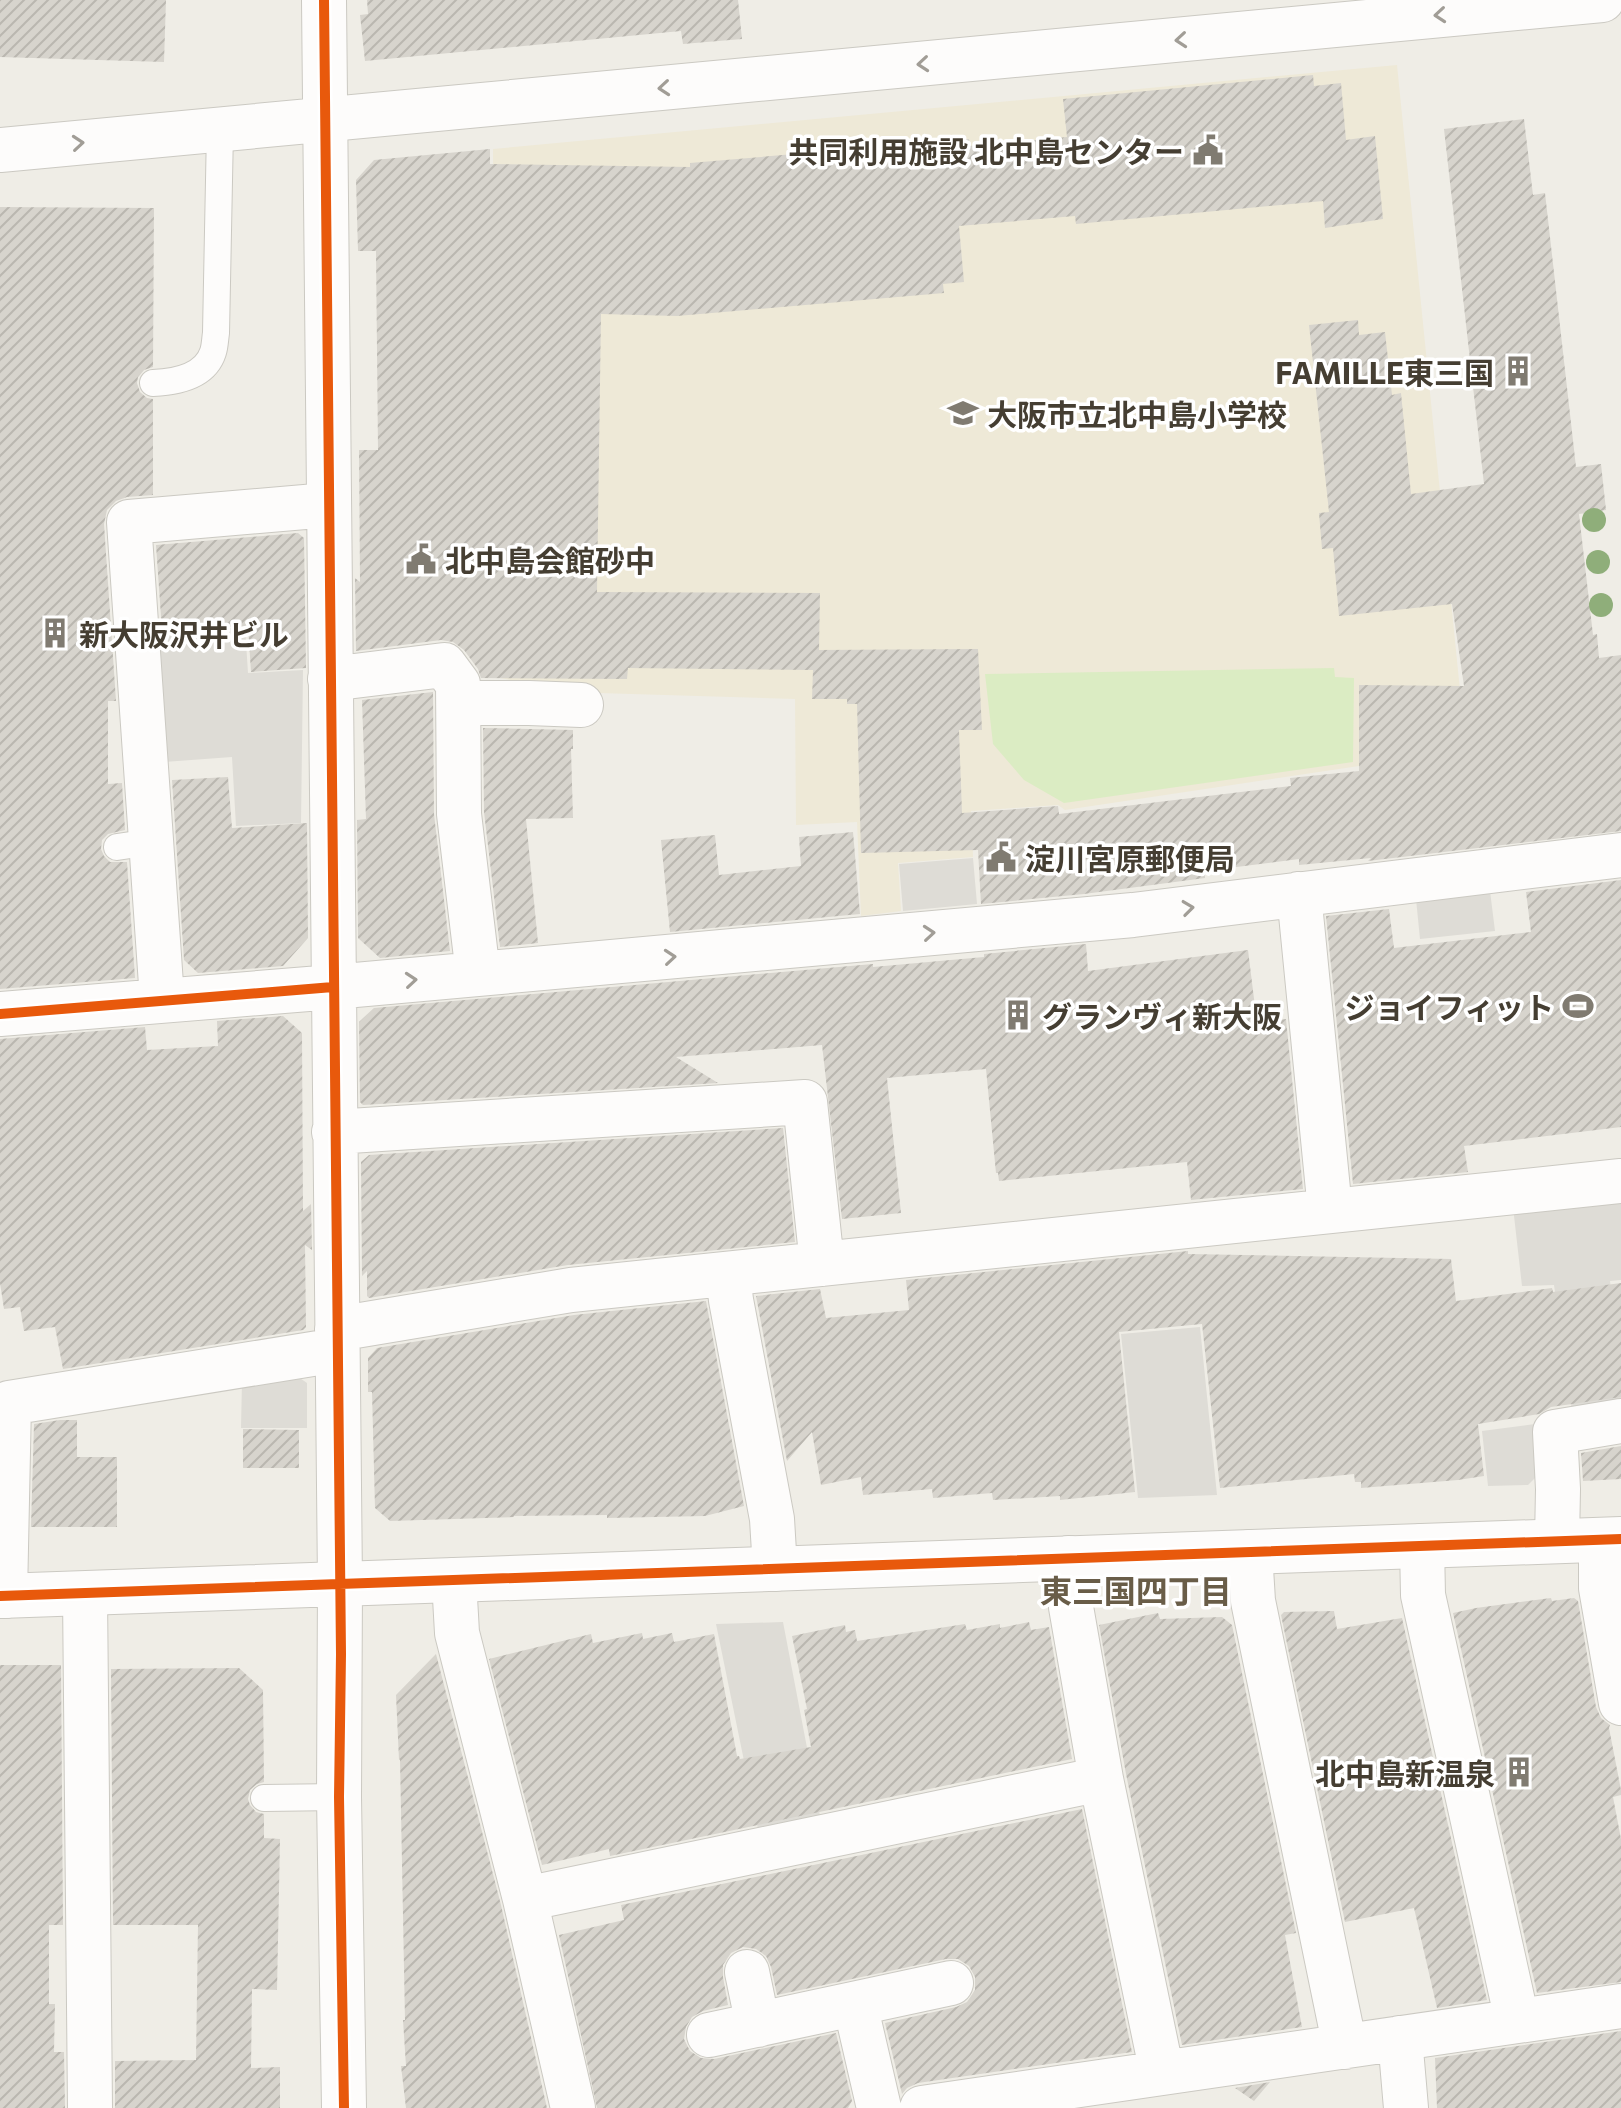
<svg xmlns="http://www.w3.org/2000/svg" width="1621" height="2108" viewBox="0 0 1621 2108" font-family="Commissioner,'Noto Sans JP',sans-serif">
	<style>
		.education { fill: #eee9d7 }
		.green { fill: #dbecc3 }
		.parking { fill: #dedcd6 }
		.building { fill: url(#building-hatch) }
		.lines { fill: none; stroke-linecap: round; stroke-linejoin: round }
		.service-casing { stroke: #cbc9c2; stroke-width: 28 }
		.minor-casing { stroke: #cbc9c2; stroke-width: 46 }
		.tertiary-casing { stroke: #cbc9c2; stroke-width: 46 }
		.service { stroke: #fdfcfb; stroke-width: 26 }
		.minor { stroke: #fdfcfb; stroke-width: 44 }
		.tertiary { stroke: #fdfcfb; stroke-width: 44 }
		.cycleway-casing { stroke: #fff; stroke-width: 15 }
		.cycleway { stroke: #e8590c; stroke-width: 10 }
		.tree { fill: #8fae7a }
		.oneway { stroke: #a19d96 }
		.labels { text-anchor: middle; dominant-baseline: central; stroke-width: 7; stroke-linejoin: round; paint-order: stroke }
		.poi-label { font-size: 30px; font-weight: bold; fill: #453e32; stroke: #fff; text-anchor: start }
		.neighbourhood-label { font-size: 32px; font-weight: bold; fill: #695d48; stroke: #fff }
	</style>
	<defs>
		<pattern id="building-hatch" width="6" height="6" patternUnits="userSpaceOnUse" patternTransform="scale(2)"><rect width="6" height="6" fill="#d7d4cd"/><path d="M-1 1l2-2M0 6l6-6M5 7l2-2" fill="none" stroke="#bab7b0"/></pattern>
	</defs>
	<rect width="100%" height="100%" fill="#efede6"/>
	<path class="education" d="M1397,65L1466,750L1065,810L1058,805L971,811L973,857L898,863L901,911L861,916L857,822L796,825L795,699L565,692L496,677L493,149Z"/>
	<path class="green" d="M1334,668L1335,677L1354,678L1353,762L1064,803L1024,780L993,744L985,674Z"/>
	<path class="parking" d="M245,627L248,673L303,670L301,823L236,826L232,757L164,762L157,632Z
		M973,858L977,904L903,911L899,864Z
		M1490,891L1495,931L1420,939L1416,899Z
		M1621,1195V1280L1610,1281L1621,1373V1404L1572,1411L1554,1285L1522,1286L1513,1207Z
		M1200,1327L1217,1495L1138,1498L1121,1334Z
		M294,1374L307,1383V1428H241L242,1381Z
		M1535,1424L1540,1473L1528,1485L1488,1486L1482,1431Z
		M783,1622L821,1821L759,1834L716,1624Z"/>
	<path class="building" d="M0,0H166L164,62L0,57Z
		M367,0H738L742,39L683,44L681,31L365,61L360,15L368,14Z
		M1313,75L1314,86L1341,83L1346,140L1375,136L1383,219L1325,228L1323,201L1076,224L1075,216L959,226L964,282L943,284L944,293L677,316L601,314L597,592L820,593L819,650L978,649L982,730H959L962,813L1058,806L1059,814L1291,786L1290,778L1359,771V685L1464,686L1452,604L1339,616L1333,548L1322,549L1319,513L1329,512L1309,325L1358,320L1359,335L1385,332L1392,395L1401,393L1411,494L1484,484L1444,129L1524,119L1533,195L1545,193L1576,467L1601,464L1606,510L1579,514L1593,635L1597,634L1599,658L1621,655V831L1368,861L1371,858L1299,865V859L1205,871V878L1084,894L981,904L978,850L861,853L857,704H847V699H812L813,670L628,668L627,679L481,678L478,669L464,650L453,642L441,640L356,651L355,578L360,582L359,450H378L376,251H358L356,180L374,160L490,149V164L690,167V163L969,139L970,146L1067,137L1063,99Z
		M0,207L154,208L153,367L144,370L138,377L137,383L140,392L147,398L153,399V495L127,497L116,501L107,510L104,524L116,701H108V784L122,783L125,830L108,834L102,840L101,849L104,856L110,862H127L135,978L0,989Z
		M298,533L304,538L306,668L251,672L248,626L162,631L156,545Z
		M433,692L434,814L450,951L380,958L358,938L357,820L366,819L362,700Z
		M483,728L573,730V749H571L573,818L526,819L538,943L500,947L484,812Z
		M228,777L232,828L307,823L308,938L283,966L198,973L184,960L172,780Z
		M853,832L860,914L670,932L661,840L715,835L719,875L801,866L799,837Z
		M1621,880V1127L1464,1146L1468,1172L1353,1184L1326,916L1389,909L1394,948L1531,932L1526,892Z
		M1086,944L1088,971L1248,950L1257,1023L1286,1019L1303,1189L1191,1200L1187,1162L999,1181L998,1173H996L986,1069L887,1078L901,1213L842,1219L822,1045L676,1057L718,1083L363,1105L360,1102L359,1022L374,1008L873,964V967L984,957V954Z
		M283,1016L302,1033L303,1211L311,1204L312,1250L305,1245L306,1327L303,1330L63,1369L55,1327L24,1331L20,1307L4,1309L0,1283V1039L145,1027L147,1050L218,1046L217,1021Z
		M783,1128L795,1242L568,1265L369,1298L367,1296V1271L362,1276L361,1162L369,1155Z
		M1188,1251V1254L1451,1259L1456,1301L1552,1288L1553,1292L1621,1283V1397L1551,1407L1539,1414L1478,1424L1484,1476L1458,1480L1361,1488V1482H1355L1354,1474L1220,1488L1202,1324L1119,1332L1135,1492L1060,1500V1496L993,1500L992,1493L933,1498L932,1489L863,1495L861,1477L821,1485L812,1432L787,1461L756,1296L820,1289L826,1318L909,1310L906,1280Z
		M706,1301L744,1506L705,1516L607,1518V1515L514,1516V1517L390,1521L375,1508L372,1392H368V1358L377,1348L574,1315Z
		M60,1420H77V1457H117V1527H31L34,1424Z
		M243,1429L299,1430V1468H243Z
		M1621,1446V1479L1583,1481L1581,1453Z
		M1551,1598L1552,1601L1574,1598L1578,1601L1596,1707L1601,1718L1610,1725L1609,1728L1621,1790V1795L1613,1797L1621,1839V1982L1537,1993L1453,1613L1476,1608Z
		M1334,1611L1337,1629L1402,1618L1487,2000L1437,2008L1414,1908L1345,1922L1281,1615L1284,1612Z
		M1158,1613L1160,1619L1222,1617L1232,1625L1296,1933L1285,1935L1302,2027L1182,2045L1126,1774L1099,1625Z
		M1029,1622L1031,1630L1049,1627L1072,1759L610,1856L609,1849L542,1865L489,1659L591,1634L593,1643L642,1633L643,1639L672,1633L674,1642L714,1634L737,1756H739L740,1759L811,1747L804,1710L807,1709L792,1636L845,1625L846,1632L855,1630L857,1641L965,1624L967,1630L1000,1624V1628Z
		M436,1654L501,1905L547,2108H406L401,2066H406L403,2020H405L400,1759L399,1760L396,1695Z
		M0,1665H61L63,1925H49V2004H55L54,2052H64L65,2108H0Z
		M239,1668L263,1690L264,1782L257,1784L250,1790L248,1799L250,1805L256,1812L264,1814V1838L280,1839L277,1990L252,1989L251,2068L280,2067V2108H115V2061L196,2060L198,1925H113L111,1669Z
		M1082,1809L1132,2052L918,2083L907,2088L902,2094L885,2023L956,2007L967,2002L975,1990V1977L969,1966L958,1959H946L777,1995L771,1967L766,1956L756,1949L743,1947L731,1953L723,1965V1977L728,2005L703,2011L692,2017L686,2027L684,2039L690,2051L701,2058L714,2059L836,2033L852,2101L848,2108H597L559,1935L624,1920L621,1905Z
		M1621,2031V2108H1437L1435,2058Z
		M1270,2082L1254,2101L1235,2088Z"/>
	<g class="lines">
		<g class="service-casing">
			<path id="service" d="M153,383C176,382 205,377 213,352C215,346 215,339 216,333L220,130
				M117,847L151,842
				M264,1798L339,1797"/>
		</g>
		<g class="minor-casing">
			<path id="minor" d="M324,0L340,1584
				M0,150L1602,0
				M330,679L444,665L458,684L459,814L478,974
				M459,703H529L581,705
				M1299,894L1330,1210
				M162,999L129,522L328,505
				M0,1014L333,987L1133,915L1621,855
				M334,1132L805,1102L822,1264
				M728,1274L731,1300L772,1519L775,1569
				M337,1329L571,1290L1621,1181
				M1601,1540V1588L1621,1703
				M1557,1541L1558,1489L1555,1432L1621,1421
				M1422,1546L1423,1595L1517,2020
				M1250,1552L1253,1601L1345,2047
				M1069,1558L1071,1607L1101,1779L1162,2073
				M454,1580L457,1633L525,1899L573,2108
				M85,1594L90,2108
				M5,1596L9,1403L337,1350
				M525,1899L1101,1779
				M747,1972L758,2025
				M855,2004L879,2108
				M709,2035L951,1983
				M1400,2038L1406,2108
				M922,2108L1621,2006"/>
		</g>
		<g class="tertiary-casing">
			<path id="tertiary" d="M340,1584L339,1797L344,2108
				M0,1596L1621,1539"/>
		</g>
		<use href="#service" class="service"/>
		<use href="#minor" class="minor"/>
		<use href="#tertiary" class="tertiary"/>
		<g class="cycleway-casing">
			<path id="cycleway" d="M324,0L341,1654L339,1797L344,2108
				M0,1014L333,987
				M0,1596L1621,1539"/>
		</g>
		<use href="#cycleway" class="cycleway"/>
	</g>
	<g class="tree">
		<circle cx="1594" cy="520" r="12"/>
		<circle cx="1598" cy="562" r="12"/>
		<circle cx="1601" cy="605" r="12"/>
	</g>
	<defs><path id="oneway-chevron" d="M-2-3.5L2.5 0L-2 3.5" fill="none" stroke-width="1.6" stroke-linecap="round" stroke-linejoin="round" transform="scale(2)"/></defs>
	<g class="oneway">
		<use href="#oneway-chevron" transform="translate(1440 15) rotate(175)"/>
		<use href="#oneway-chevron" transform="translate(1181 40) rotate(175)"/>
		<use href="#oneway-chevron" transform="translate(923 64) rotate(175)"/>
		<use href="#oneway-chevron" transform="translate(664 88) rotate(175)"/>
		<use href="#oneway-chevron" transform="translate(78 143) rotate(-5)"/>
		<use href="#oneway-chevron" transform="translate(1188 908) rotate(-7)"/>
		<use href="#oneway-chevron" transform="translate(929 933) rotate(-5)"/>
		<use href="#oneway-chevron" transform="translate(670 957) rotate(-5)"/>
		<use href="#oneway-chevron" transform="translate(411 980) rotate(-5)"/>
	</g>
	<defs>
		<g id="civic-bare" transform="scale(2.4)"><path d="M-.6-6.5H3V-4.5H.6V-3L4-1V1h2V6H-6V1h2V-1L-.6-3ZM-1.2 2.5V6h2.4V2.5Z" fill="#807b71" stroke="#fff" stroke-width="2.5" paint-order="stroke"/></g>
		<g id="building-bare" transform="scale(2.4)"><path d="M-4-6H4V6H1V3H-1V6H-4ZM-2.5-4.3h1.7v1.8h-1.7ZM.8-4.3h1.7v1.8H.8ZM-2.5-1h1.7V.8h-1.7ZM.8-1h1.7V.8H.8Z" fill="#807b71" stroke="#fff" stroke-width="2.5" paint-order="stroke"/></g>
		<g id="school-bare" transform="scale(2.4)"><path d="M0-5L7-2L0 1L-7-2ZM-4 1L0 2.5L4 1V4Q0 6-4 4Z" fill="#807b71" stroke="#fff" stroke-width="2.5" paint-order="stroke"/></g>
		<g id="stadium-bare" transform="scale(2.4)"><path d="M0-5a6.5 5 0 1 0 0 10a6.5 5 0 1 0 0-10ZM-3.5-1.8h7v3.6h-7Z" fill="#807b71" stroke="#fff" stroke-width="2.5" paint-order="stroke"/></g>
	</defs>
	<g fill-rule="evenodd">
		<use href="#civic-bare" x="1208" y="150"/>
		<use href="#building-bare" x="1518" y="371"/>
		<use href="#school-bare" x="963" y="413"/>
		<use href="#civic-bare" x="421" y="559"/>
		<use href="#building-bare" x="55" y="633"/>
		<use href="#civic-bare" x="1001" y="857"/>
		<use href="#stadium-bare" x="1578" y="1006"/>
		<use href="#building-bare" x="1018" y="1015"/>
		<use href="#building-bare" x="1519" y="1772"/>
	</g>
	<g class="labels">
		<g class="poi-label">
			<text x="1184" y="150" text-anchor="end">共同利用施設 北中島センター</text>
			<text x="1494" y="371" text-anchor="end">FAMILLE東三国</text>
			<text x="987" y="413">大阪市立北中島小学校</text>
			<text x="445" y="559">北中島会館砂中</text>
			<text x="79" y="633">新大阪沢井ビル</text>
			<text x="1025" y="857">淀川宮原郵便局</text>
			<text x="1554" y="1006" text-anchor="end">ジョイフィット</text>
			<text x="1042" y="1015">グランヴィ新大阪</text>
			<text x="1495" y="1772" text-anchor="end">北中島新温泉</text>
		</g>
		<g class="neighbourhood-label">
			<text x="1136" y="1590">東三国四丁目</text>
		</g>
	</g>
</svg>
